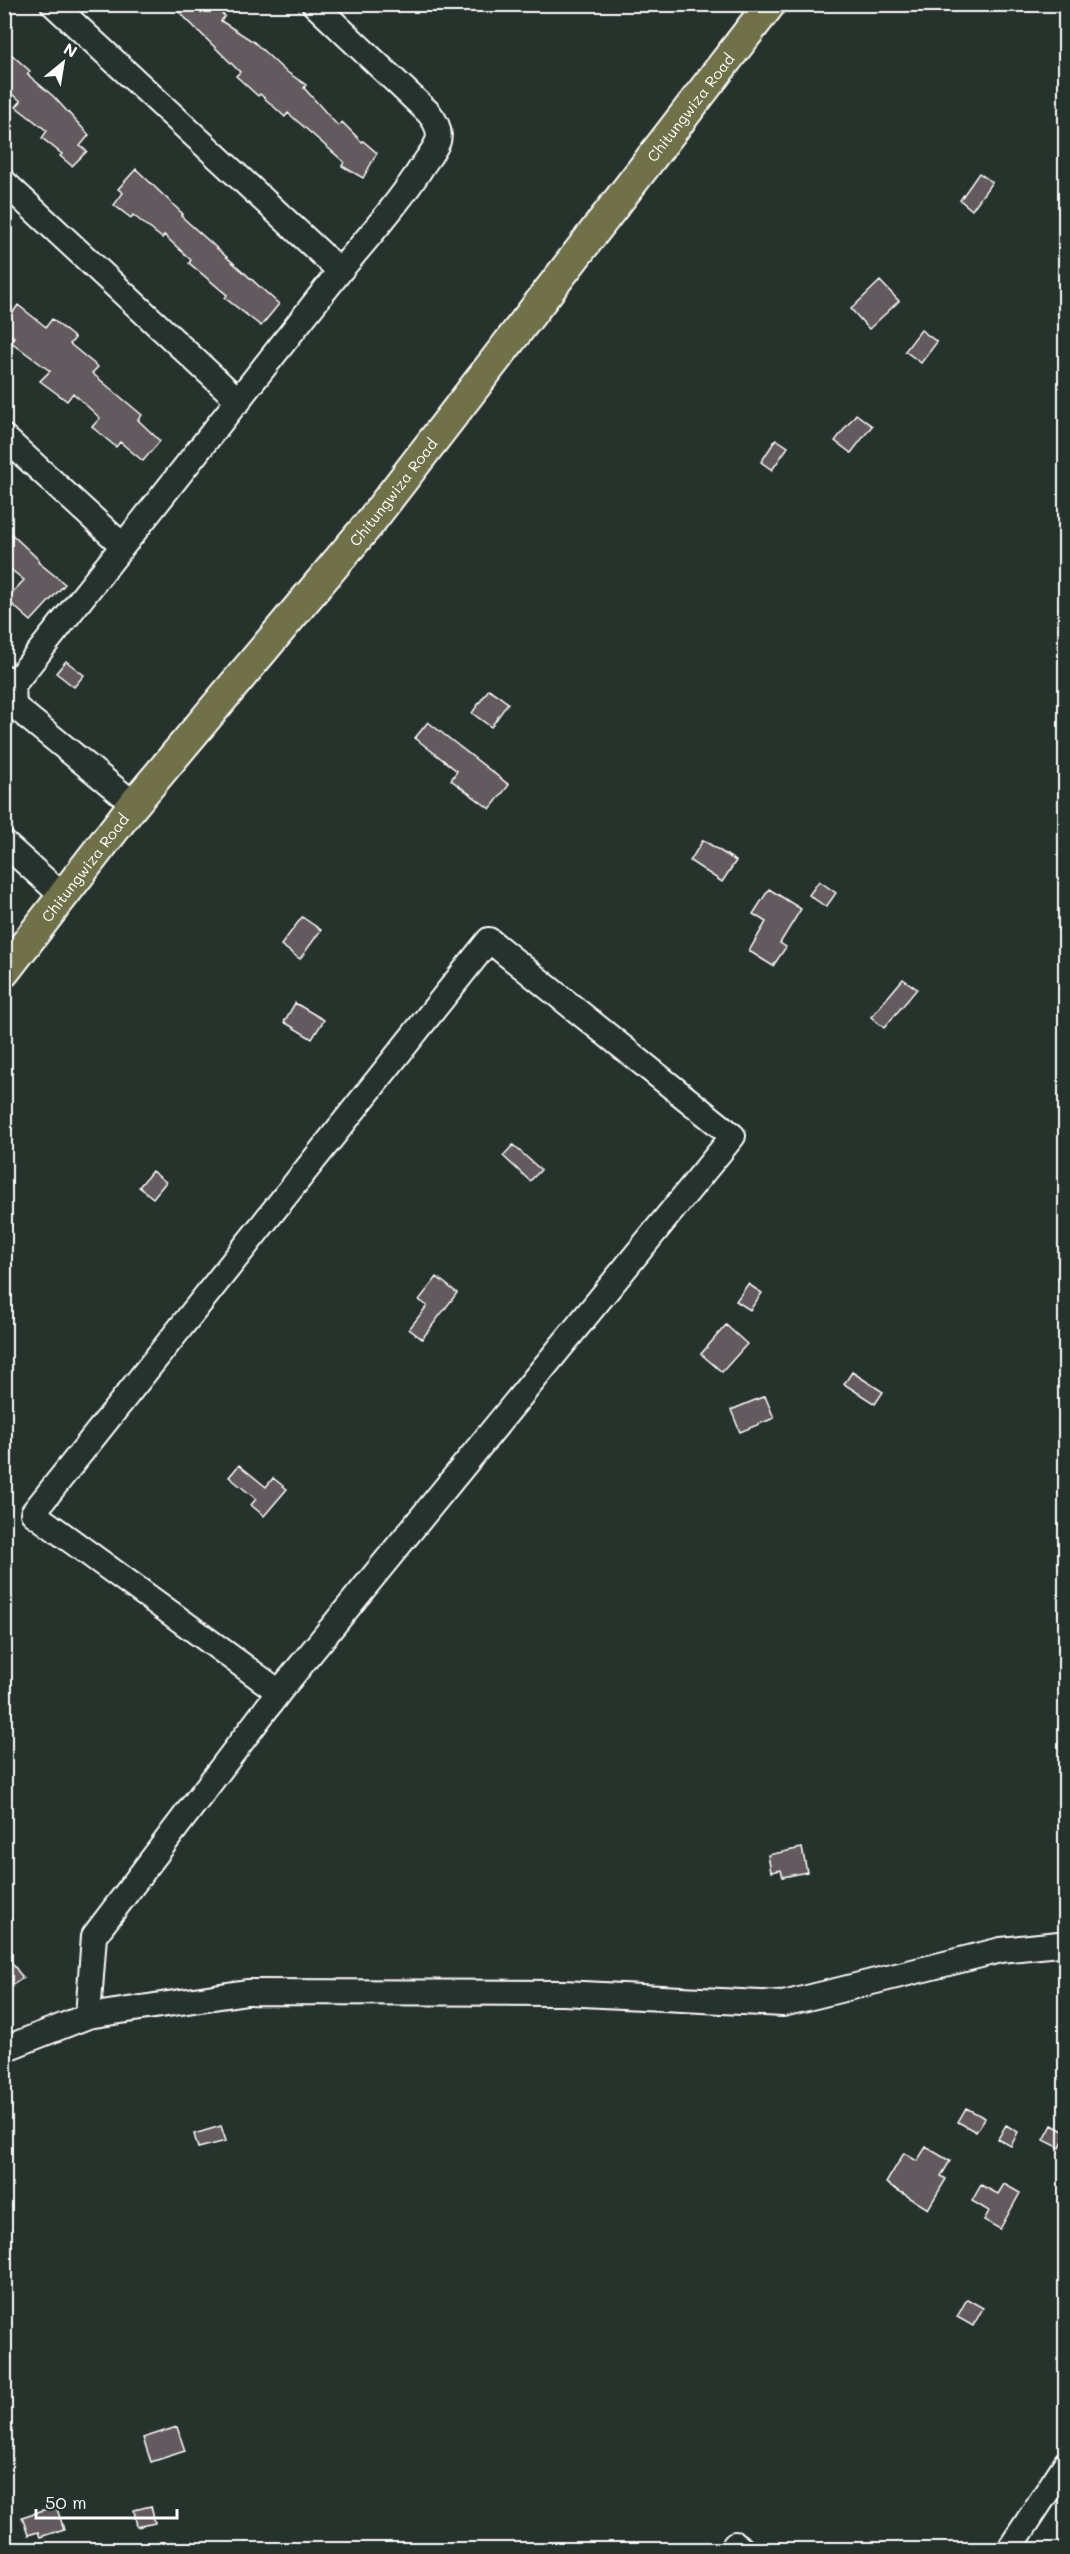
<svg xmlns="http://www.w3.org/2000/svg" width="1070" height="2554" viewBox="0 0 1070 2554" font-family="Mali,sans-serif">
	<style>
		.building { fill: #645a5f; stroke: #fff; stroke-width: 1.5 }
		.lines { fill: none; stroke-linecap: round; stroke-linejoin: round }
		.minor-casing { stroke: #fff; stroke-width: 28 }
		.major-casing { stroke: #fff; stroke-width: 34 }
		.minor { stroke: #26332d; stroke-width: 24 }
		.major { stroke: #70704a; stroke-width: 30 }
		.labels { text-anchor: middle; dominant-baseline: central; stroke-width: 6; stroke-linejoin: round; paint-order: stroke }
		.street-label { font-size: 15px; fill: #fff; stroke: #26332d }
	</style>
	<rect width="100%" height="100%" fill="#26332d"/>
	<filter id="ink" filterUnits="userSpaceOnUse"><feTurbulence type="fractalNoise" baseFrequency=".0167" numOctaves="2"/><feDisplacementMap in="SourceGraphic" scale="12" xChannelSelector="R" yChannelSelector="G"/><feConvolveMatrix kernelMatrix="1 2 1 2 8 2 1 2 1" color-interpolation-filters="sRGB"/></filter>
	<g filter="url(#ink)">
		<path class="building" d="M171,4H209L225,16L221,21L254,42L284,70L306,85L304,88L338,126L342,122L362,142L363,141L377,153L363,178L342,166L344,162L288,113L285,117L260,94L258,96L236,76L240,72Z
			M11,54L30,71L27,74L53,96L89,135L80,146L87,151L72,166L60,156L62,154L42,138L47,131L16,107L21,101L4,88V62Z
			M136,169L183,214L181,216L279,304L261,326L225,298L227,295L189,263L191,260L164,235L162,238L133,215L131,218L114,205L123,193L118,189Z
			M979,173L992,182L972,210L960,200Z
			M880,281L899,301L869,329L851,309Z
			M18,305L46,327L52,319L75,338L70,344L98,367L92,373L142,415L138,420L160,441L143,461L120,442L116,447L92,427L100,418L73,393L67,401L40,381L50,371L11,342L14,337L4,330V325Z
			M921,330L937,342L921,363L905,351Z
			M856,414L872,426L851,453L835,441Z
			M776,439L788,447L772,470L761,462Z
			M4,527L39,560L38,562L65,584L31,621L6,599L24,580L4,564Z
			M66,661L84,675L74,687L56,673Z
			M489,689L508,703L491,727L472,713Z
			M428,722L509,785L490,809L451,780L457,771L415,738Z
			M703,840L736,861L722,882L690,861Z
			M819,881L836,893L826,907L809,895Z
			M769,889L801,909L780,943L786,947L773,966L749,951L766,922L753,914Z
			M302,917L321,930L300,959L281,945Z
			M903,979L917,989L884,1028L871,1017Z
			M295,1003L324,1020L312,1039L284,1022Z
			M513,1145L541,1170L530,1181L503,1156Z
			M152,1171L166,1182L153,1198L139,1187Z
			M437,1277L457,1293L422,1339L409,1329L427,1306L419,1300Z
			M748,1284L762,1293L750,1310L736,1301Z
			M726,1325L747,1344L722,1372L701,1354Z
			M852,1372L883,1392L875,1404L844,1384Z
			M765,1396L774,1418L740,1432L731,1410Z
			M239,1465L266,1487L273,1478L287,1489L264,1516L251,1505L256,1499L229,1477Z
			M802,1848L807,1872L783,1877L781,1870L771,1872L768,1855Z
			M4,1952L23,1978L11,1986L4,1976Z
			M966,2108L985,2118L976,2132L958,2122Z
			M1006,2125L1018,2132L1011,2146L998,2139Z
			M1052,2125L1065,2132V2137L1060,2148L1044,2140Z
			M221,2126L226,2141L198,2148L194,2134Z
			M926,2147L950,2161L941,2176L946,2179L928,2209L886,2183L904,2153L917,2161Z
			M1004,2184L1020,2193L1000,2229L984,2220L989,2211L972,2201L981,2185L998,2194Z
			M967,2299L983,2308L973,2326L957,2317Z
			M177,2427L185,2451L151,2462L143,2438Z
			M56,2506L64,2529L40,2537L38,2532L28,2535L22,2517Z
			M151,2506L155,2523L137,2527L134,2510Z"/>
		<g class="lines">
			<g class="minor-casing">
				<path id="minor" d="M53,4L340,271
					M4,182L239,401
					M4,437L122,545
					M4,677L13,685L14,706L134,804
					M13,685L340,271C368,237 399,203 423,165C428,158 435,149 438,141C441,130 435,120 428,112L314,4
					M4,843L64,897
					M88,2016L94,1936L279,1692L733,1136L489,940L33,1513L279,1692
					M4,2049L88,2016L247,1992L563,1993L783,2004L1001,1950L1059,1944L1066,1946
					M735,2544L743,2550
					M1009,2550L1066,2463"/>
			</g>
			<g class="major-casing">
				<g id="major">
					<path id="s1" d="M4,972L134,804L368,525L770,4"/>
				</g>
			</g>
			<use href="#minor" class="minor"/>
			<use href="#major" class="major"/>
		</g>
	</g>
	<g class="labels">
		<g class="street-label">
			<text stroke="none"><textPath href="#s1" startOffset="1104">Chitungwiza Road</textPath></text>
			<text stroke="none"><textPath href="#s1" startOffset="618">Chitungwiza Road</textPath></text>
			<text stroke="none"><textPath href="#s1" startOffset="132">Chitungwiza Road</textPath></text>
		</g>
	</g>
	<rect width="1070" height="2554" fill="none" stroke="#26332d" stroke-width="24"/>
	<rect x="12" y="12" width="1046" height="2530" fill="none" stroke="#fff" stroke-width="2" filter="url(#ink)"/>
	<g transform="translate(63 63) rotate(30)" stroke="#26332d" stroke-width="4.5" paint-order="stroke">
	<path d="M0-4.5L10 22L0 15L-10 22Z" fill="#ffffff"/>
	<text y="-9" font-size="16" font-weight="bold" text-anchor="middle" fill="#ffffff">N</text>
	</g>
	<path d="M36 2509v9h141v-9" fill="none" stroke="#ffffff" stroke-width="3"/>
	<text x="45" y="2509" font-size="18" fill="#ffffff" stroke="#26332d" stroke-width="4.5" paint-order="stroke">50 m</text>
</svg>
